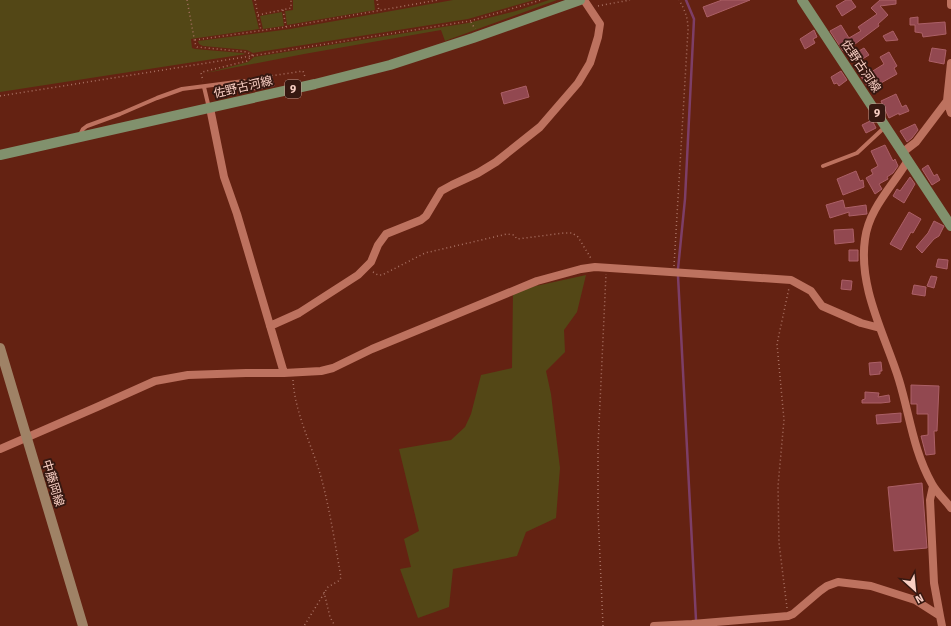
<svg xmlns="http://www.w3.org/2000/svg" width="951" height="626" viewBox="0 0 951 626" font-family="'Fira Sans','Noto Sans JP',sans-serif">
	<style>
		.green { fill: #534716 }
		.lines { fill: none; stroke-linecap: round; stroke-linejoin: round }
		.stream { stroke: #7d3e67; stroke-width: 2.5 }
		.building { fill: #924850; stroke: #ac6067 }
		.path { stroke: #a97264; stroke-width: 1.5; stroke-dasharray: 1 3; stroke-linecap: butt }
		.service { stroke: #bd725f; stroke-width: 4 }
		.minor { stroke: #bd725f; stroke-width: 8 }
		.secondary { stroke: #9f8266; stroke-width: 10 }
		.primary { stroke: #81916d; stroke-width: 10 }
		.labels { text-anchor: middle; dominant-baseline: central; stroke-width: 4; stroke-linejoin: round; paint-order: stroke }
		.shield { fill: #361811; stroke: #be988e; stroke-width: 1 }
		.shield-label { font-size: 11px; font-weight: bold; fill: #f9cfc4 }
		.street-label { font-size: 12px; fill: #f9cfc4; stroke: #361811 }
	</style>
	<rect width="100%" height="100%" fill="#642212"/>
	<path class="green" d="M0,0H252L259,29L191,39L192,48L195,49L242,53L246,54L0,92Z
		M293,0H374L375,10L287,25L285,11L293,10Z
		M453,0H534L468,19L253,53L247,50L203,46L199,44L198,41L290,29Z
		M549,0H557L445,41L441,30L304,54L206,73L248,62L254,57L468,23L516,11Z
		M282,12L284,26L263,29L260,16Z
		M586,275L577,312L564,330L565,352L546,371L551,394L560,468L556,518L526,532L517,556L453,569L449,607L418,618L400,569L411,567L404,539L419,531L399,449L451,440L465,427L471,414L481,375L512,368L513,291Z"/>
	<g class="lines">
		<path class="stream" d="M678,269L685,199L694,19L686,0
			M678,276L696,620"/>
	</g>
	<path class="building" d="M722,0H750L707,17L703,7Z
		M846,0H851L856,7L842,16L836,6Z
		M880,0H896V4L880,6L888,15L878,24L879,26L851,47L852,49L843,51L830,31L841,25L849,38L861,31L858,27L877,14L871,8Z
		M918,17V24L945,22L946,34L923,37L922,33L915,32V25H910V18Z
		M814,30L817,37L813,39L815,43L805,49L800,39Z
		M893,31L898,40L886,41L883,36Z
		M864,48L869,55L856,63L852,55Z
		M932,48L946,50L944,64L929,61Z
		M889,52L897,66L894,68L897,74L872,88L871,85L868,87L860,75L866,72L868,74L884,64L880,57Z
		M841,71L847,80L839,86L837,83L834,84L831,77Z
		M272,77L274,86L254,90L253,81Z
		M526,86L529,97L504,104L501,93Z
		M896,94L902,107L906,105L909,111L899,115V113L889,118L881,101Z
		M872,120L876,128L866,133L862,125Z
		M915,124L918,130L912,138L907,142L900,131Z
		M885,145L893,161L895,159L898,166L893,173L887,177L888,179L879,184L882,189L875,194L866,178L873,174L871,170L878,166L871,151Z
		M928,165L934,176L937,174L940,180L932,185L922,169Z
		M856,171L860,181L863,180L864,187L843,195L837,179Z
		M910,177L915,184L904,203L893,196L897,189L900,191Z
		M843,200L845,208L866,205L867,214L849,216V212L830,218L826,205Z
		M909,212L921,219L913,233L911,232L901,250L890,244Z
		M934,221L944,226L939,236L934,239L922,253L916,247L928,233Z
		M853,229L854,242L835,244L834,230Z
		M849,250H858V261H849Z
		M938,259L948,260L947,269L936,267Z
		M931,276L937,277L934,288L927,286Z
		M842,280L852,281L851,290L841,289Z
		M914,285L926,287L925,296L912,294Z
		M881,362L882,371H880V374L870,375L869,363Z
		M911,385L939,386L937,431H934L935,454L926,455L921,436L928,435V414H917V404H911Z
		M865,392L879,393L878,397L889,395L890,402L881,403H862V400L865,399Z
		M901,413V422L877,424L876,415Z
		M922,483L927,548L894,551L888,487Z"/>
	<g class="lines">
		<path class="path" d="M187,0L195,43L197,47L247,52L252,55L247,61L202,72L201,73L203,81
			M255,0L261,31
			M377,0L379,11
			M598,6L630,0
			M283,10L286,27
			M258,15L291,8V0
			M471,22L475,29
			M195,40L286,27L438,0
			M248,80C267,76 285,74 303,71L305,77
			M0,96L470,21L541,0
			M674,266L688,30C688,18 685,10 679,0
			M373,272L378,275H382L425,253L507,234L514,235L517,239L564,233H572L578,237L592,260
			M293,380C295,414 312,445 321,477C330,510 335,544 341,577L340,580L328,587L304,626
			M324,592L330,617L335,626
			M787,608L779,543L778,486L784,420L777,344L789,288
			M603,626L598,512V446L606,274"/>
		<path class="service" d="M204,87L209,108
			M80,135L83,129L87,126L120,114L157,98L182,89L244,81
			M823,166L857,153L886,126"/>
		<path class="minor" d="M951,0V5
			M951,63L947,101L951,113
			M210,108L224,177L237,214L284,373
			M903,152L916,142L947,101
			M908,160C893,186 869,208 865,239C858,288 885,335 899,380C910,416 913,450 932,484C937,493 945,500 951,508
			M270,326L299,313L358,275L371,262L378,245L386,234L421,220L426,216L441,191L452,185L478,173L496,162L540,127L578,83L590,63L598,37L600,24L584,0
			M0,449L97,407L155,381L188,375L246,373H284L321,371L333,368L372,349L537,281L581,269L595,267L791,280L811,291L822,306L861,323L880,328
			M940,616L942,626
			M654,626L692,624L788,616L793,614L820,591L827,586L838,582L871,586L915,600L940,616L934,583L930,500L933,486"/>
		<path class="secondary" d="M0,348L83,626"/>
		<path class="primary" d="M802,0L951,226
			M0,155L315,84L390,65L473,38L580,0"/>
	</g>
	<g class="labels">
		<g class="shield">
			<rect x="285" y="80" width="16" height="18" rx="3"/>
			<rect x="869" y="104" width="16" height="18" rx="3"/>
		</g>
		<g class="shield-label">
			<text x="293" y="89">9</text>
			<text x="877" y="113">9</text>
		</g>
		<g class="street-label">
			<text transform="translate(861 66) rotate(56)">佐野古河線</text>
			<text transform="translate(243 87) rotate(-13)">佐野古河線</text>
			<text transform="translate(53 483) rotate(73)">中藤岡線</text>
		</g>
	</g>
	<g transform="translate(915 590) rotate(153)" stroke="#361811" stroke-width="3" paint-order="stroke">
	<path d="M0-3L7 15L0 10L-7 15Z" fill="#f9cfc4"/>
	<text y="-6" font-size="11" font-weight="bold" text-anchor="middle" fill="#f9cfc4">N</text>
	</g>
</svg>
